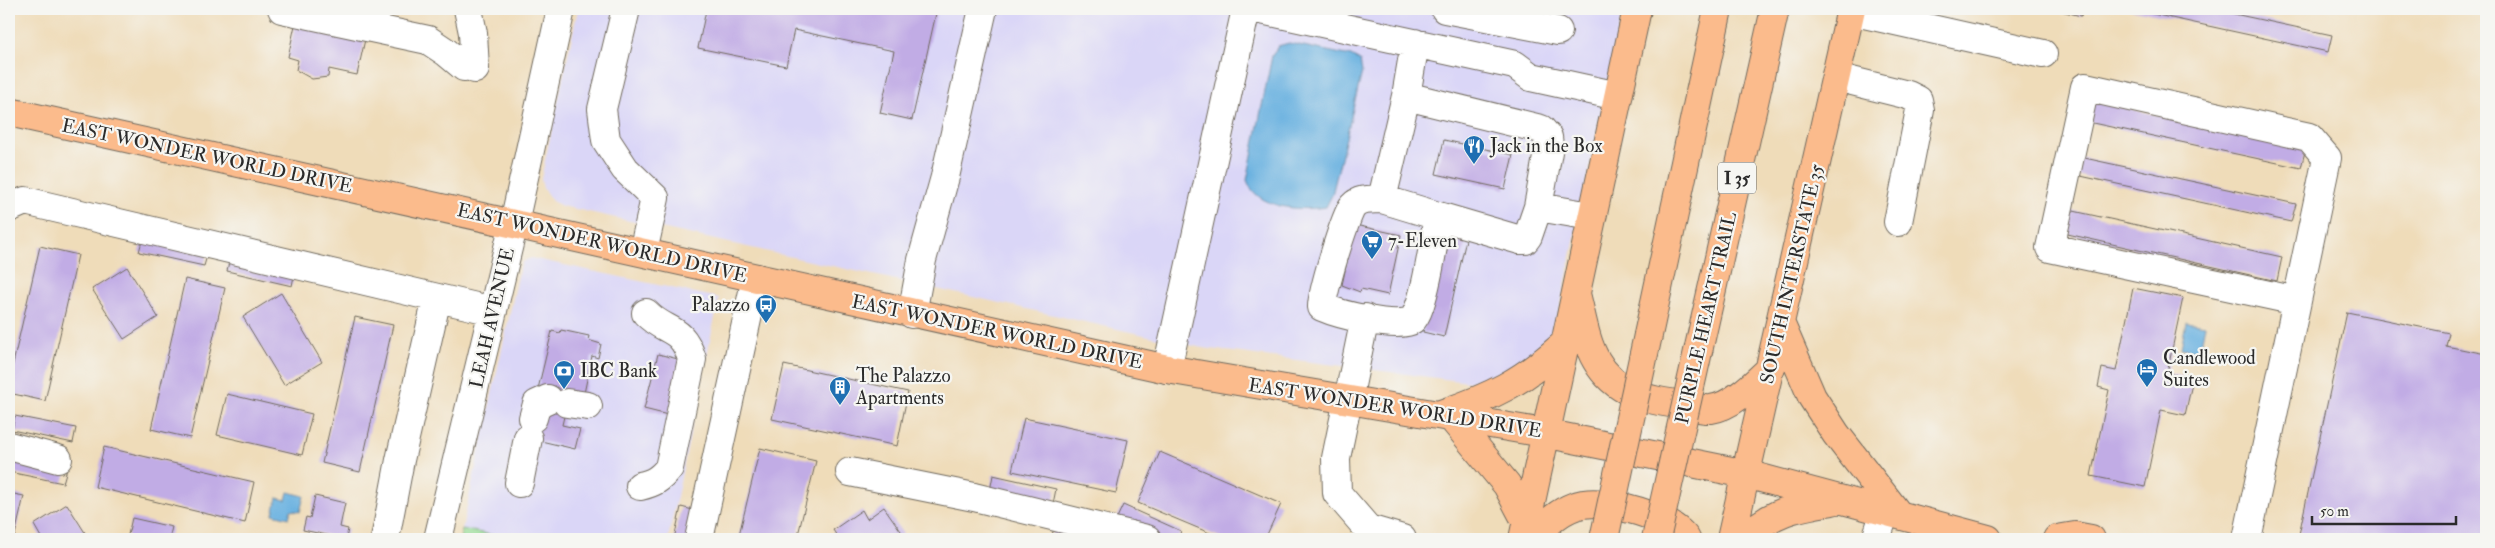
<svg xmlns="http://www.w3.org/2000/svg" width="2495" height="548" viewBox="0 0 2495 548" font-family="'IM FELL Double Pica',serif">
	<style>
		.built { fill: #dad6f7 }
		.green { fill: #96dc95; stroke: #608460 }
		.water { fill: #69b1e0; stroke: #4a6e86 }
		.building { fill: #c1ace5 }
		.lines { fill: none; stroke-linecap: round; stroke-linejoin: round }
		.minor-casing { stroke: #70695d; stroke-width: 30 }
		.major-casing { stroke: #70695d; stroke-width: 30 }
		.highway-casing { stroke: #70695d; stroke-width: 30 }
		.minor { stroke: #fff; stroke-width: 28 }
		.major { stroke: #fbbb8c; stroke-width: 28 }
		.highway { stroke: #fbbb8c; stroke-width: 28 }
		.highway-bridge-casing { stroke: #70695d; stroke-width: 30; stroke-linecap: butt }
		.highway-bridge { stroke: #fbbb8c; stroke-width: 28 }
		.labels { text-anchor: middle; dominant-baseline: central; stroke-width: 4.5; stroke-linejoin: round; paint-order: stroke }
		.shield { fill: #f6f6f2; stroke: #686867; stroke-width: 1 }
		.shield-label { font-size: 18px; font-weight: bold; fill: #2b2b2b }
		.poi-label { font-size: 19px; fill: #2b2b2b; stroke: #f6f6f2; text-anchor: start }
		.street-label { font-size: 19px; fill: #2b2b2b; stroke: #f6f6f2 }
	</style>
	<rect width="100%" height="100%" fill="#f6f6f2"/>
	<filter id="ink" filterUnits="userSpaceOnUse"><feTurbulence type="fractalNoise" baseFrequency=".02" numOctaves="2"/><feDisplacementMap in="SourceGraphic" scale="10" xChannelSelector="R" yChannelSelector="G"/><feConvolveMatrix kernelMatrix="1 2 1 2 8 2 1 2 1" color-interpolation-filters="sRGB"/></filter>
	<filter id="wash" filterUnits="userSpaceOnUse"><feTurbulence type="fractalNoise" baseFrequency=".0096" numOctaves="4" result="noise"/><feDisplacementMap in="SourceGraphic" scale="20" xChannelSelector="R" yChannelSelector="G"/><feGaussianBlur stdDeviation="1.12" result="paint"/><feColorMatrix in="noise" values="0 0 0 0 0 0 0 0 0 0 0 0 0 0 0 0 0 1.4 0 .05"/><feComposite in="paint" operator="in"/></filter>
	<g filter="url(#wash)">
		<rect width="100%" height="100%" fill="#efdcb9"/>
		<path class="built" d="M578,9H1351L1359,11L1369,9H1623L1557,323L1547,343L1531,361L1488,381L1468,382L1203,348L562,206L552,201L543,188L541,179Z
			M531,258L719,298L668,539H511L462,529L519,272L522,262Z"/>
		<path class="green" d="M462,529L511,539H460Z"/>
		<path class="water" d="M1289,43L1351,56L1360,61L1362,72L1332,195L1326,207C1300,211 1256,209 1247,180L1272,56L1278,46Z
			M2186,322L2205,325L2200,351L2181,348Z
			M288,492L304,496L300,512L291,510L289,518L273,514L277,498L286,500Z"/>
		<g id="blocks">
			<path class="building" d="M702,9H937L912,120L880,113L894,51L794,30L786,66L698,48L706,10Z
				M2053,9H2083L2081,16Z
				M2130,9H2211L2332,35L2328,52Z
				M297,16L366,35L357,75L329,69L328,77L312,79L296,70L298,60L288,57Z
				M2093,101L2306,147L2301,168L2088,122Z
				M1444,140L1513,155L1505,189L1436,174Z
				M2080,157L2296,204L2291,222L2076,175Z
				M2069,210L2282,257L2277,281L2063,233Z
				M1355,225L1401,235L1388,295L1361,289L1360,292L1342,285Z
				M1446,230L1467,235L1444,337L1423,332Z
				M143,237L208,252L204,266L139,252Z
				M40,246L78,255L45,401L9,393V381Z
				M230,257L295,271L292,286L227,271Z
				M127,267L158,317L124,339L92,289Z
				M185,279L225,288L190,438L151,429Z
				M2133,288L2183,298L2167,373L2193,379L2185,415L2161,410L2145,487L2091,476L2109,390L2098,387L2102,368L2116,371Z
				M281,293L322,362L284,385L243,317Z
				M2347,312L2449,333L2446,346L2486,354V539H2298Z
				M355,317L393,325L360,472L322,463Z
				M561,330L589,336L588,340L601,344L598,358L592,356L583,398L569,395L562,425L580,429L575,449L524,437L538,389L552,331L560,333Z
				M658,354L682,360L668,415L644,409Z
				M784,365L908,392L897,446L772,419Z
				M227,394L312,414L302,455L217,435Z
				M15,416L76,428L73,443L12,430Z
				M1024,418L1128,440L1116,493L1012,471Z
				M104,447L254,482L245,523L95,487Z
				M760,448L816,461L797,539H738Z
				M1160,452L1281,504L1265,539H1224L1138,503Z
				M9,456L67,469L63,483L9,472Z
				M993,475L1056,489L1053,504L990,491Z
				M9,493L24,496L14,539H9Z
				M315,496L345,503L340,527L348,529L346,539L303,530L306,517L310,518Z
				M67,504L89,539H42L34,525Z
				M1123,505L1181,531L1178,539H1160L1116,520Z
				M681,507L697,511L690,539H674Z
				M884,507L903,534L900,536L902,539H839L833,530L862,510L867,519Z
				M132,518L172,527L169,539H127Z
				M1055,524L1099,539H1051Z"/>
		</g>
	</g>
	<g filter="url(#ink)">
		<use href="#blocks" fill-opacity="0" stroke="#70695d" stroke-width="1"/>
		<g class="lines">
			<g class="minor-casing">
				<path id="minor" d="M282,9L428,40L446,52L464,67
					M468,9L473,33L475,69
					M626,9L602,109L606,140L625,169L655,198L643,252
					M1257,9L1515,65L1531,77L1618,96
					M1445,9L1558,31
					M1851,11L2043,54
					M1415,43L1406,96L1541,129L1548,137L1549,146L1538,207L1591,216
					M1836,77L1908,95L1918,100L1920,110L1898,222
					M1406,96L1382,199C1373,200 1360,198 1353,206C1345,215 1321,296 1322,307C1338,314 1399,330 1412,320C1424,311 1435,234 1438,216L1520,240H1525L1528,236L1538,207
					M1382,199L1438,216
					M9,208L25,201L493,311
					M912,314L922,260L945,177L983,9
					M1365,318L1336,458L1337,493L1368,529L1402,539
					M1167,369L1246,9
					M567,403L588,406
					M533,418L537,404L548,399
					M9,446L58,459
					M850,472L974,497L1147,539
					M519,483L528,438
					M640,486C654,483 660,479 669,468L692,359C681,324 666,334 646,313
					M385,539L400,460L437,298
					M438,539L514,223L561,9
					M699,539L756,278
					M1876,539L1885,512
					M2247,539C2274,412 2301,285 2327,158L2309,137L2085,87L2050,248L2297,301"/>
			</g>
			<g class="major-casing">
				<path id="major" d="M9,112L1167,369L1544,433L1746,474L1988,539
					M1576,294C1582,316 1585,341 1596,360C1615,394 1649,401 1685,405C1693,406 1703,410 1711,409C1733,406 1756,382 1771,368
					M1781,325L1812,397L1836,434L1899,515
					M1441,414C1491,397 1522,382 1562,346
					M1451,417L1507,485L1526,521
					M1523,539L1637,9
					M1534,539C1546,523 1562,508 1583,504C1610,500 1670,516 1686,539
					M1731,539L1851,9
					M1744,539C1771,511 1796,507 1832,501
					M2057,539L2075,536L2091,539"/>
			</g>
			<g class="highway-casing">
				<path id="highway" d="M1648,335L1718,9
					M1699,347L1775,9"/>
			</g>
			<use href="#minor" class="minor"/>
			<use href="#major" class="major"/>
			<use href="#highway" class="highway"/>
			<g class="highway-bridge-casing">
				<path id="highway-bridge" d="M1604,539L1648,335
					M1656,539L1699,347"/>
			</g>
			<use href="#highway-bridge" class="highway-bridge"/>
		</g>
	</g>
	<defs>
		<g id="restaurant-pin" transform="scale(1.125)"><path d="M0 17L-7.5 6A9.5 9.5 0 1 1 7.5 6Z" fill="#1f6fb2" stroke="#f6f6f2"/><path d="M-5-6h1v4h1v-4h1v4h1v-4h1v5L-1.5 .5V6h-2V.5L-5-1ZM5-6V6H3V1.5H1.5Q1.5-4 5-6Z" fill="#fff"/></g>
		<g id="supermarket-pin" transform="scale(1.125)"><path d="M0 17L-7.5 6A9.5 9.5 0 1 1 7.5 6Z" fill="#1f6fb2" stroke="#f6f6f2"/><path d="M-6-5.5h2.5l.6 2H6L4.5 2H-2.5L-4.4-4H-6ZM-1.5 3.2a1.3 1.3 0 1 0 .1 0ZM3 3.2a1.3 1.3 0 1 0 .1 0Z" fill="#fff"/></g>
		<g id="bus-pin" transform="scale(1.125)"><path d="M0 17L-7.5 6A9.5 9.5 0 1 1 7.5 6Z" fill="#1f6fb2" stroke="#f6f6f2"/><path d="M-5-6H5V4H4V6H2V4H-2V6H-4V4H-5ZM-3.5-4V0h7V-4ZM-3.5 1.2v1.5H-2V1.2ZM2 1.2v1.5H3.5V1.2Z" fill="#fff"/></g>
		<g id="hotel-pin" transform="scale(1.125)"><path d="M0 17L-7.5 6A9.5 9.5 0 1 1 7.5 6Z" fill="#1f6fb2" stroke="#f6f6f2"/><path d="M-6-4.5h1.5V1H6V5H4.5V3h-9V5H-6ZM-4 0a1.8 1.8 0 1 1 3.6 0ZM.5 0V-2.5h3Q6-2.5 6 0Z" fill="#fff"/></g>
		<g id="bank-pin" transform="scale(1.125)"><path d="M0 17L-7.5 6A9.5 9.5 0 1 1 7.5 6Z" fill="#1f6fb2" stroke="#f6f6f2"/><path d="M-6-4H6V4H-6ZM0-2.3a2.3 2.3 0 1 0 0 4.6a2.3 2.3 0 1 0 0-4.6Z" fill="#fff"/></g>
		<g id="building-pin" transform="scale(1.125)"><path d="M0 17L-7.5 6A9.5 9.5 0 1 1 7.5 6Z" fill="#1f6fb2" stroke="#f6f6f2"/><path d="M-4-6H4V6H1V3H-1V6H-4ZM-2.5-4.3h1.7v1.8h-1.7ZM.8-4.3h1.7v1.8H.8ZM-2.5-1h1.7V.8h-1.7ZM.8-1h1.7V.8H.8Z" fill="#fff"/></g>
	</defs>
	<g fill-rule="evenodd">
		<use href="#restaurant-pin" x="1474" y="146"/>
		<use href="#supermarket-pin" x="1372" y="241"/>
		<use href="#bus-pin" x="766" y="305"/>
		<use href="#hotel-pin" x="2147" y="369"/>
		<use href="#bank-pin" x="564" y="371"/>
		<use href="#building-pin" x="840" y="387"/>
	</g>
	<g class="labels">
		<rect class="shield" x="1718" y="162.5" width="38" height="31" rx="4"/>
		<g class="shield-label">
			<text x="1737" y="178">I 35</text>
		</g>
		<g class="poi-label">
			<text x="1490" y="146">Jack in the Box</text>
			<text x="1388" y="241">7-Eleven</text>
			<text x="750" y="305" text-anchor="end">Palazzo</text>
			<text x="2163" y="358">Candlewood<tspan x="2163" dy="22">Suites</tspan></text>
			<text x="580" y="371">IBC Bank</text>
			<text x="856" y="376">The Palazzo<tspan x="856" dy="22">Apartments</tspan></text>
		</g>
		<g class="street-label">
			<text transform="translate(207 156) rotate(12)">EAST WONDER WORLD DRIVE</text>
			<text transform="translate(602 243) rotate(13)">EAST WONDER WORLD DRIVE</text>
			<text transform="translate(1792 274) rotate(-77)">SOUTH INTERSTATE 35</text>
			<text transform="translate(492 318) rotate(-77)">LEAH AVENUE</text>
			<text transform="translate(1706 318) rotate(-77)">PURPLE HEART TRAIL</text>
			<text transform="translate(997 332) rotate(12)">EAST WONDER WORLD DRIVE</text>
			<text transform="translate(1395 408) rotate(9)">EAST WONDER WORLD DRIVE</text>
		</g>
	</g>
	<rect width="2495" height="548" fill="none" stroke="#f6f6f2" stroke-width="30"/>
	<path d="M2312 516v8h144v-8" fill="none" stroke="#2b2b2b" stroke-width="2.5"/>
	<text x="2320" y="516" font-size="15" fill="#2b2b2b" stroke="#f6f6f2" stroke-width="4" paint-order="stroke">50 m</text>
</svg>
